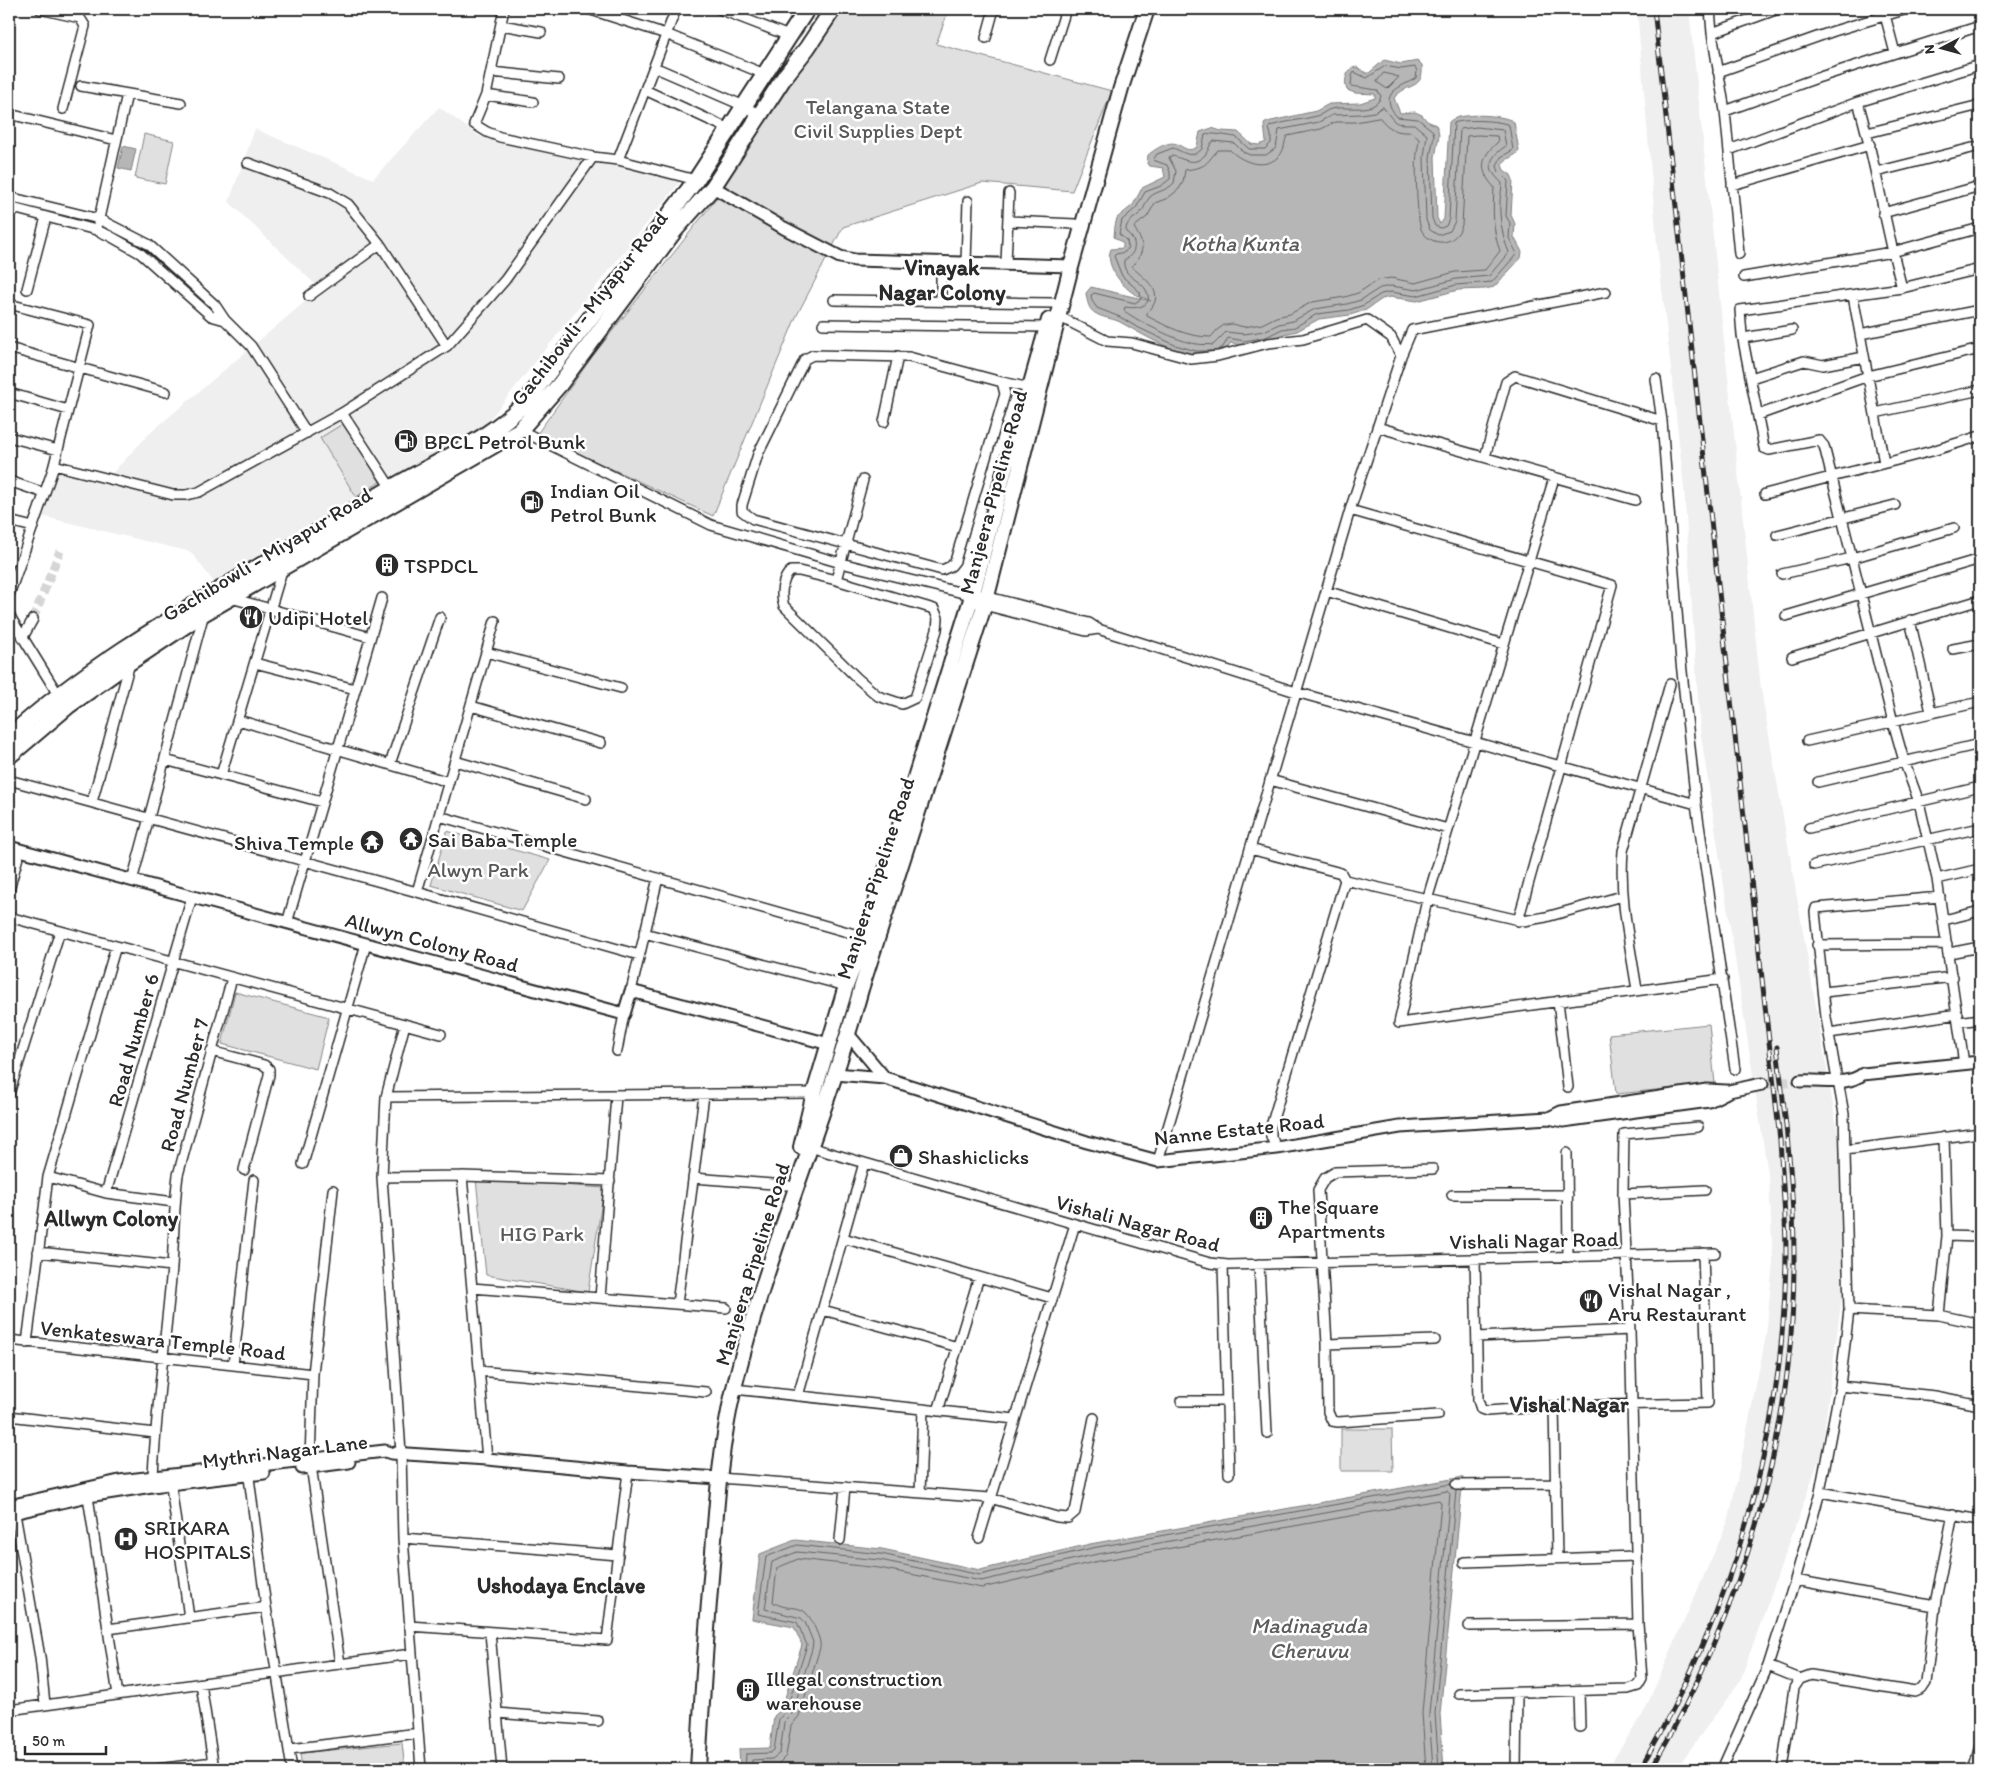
<svg xmlns="http://www.w3.org/2000/svg" width="1989" height="1778" viewBox="0 0 1989 1778" font-family="Itim,sans-serif">
	<style>
		.built { fill: #efefef }
		.green { fill: #e0e0e0; stroke: #868686 }
		.water { fill: #b6b6b6; stroke: #7e7e7e }
		.lines { fill: none; stroke-linecap: round; stroke-linejoin: round }
		.shore { stroke: #636363; stroke-width: 1 }
		.minor-tunnel { stroke: #d5d5d5; stroke-width: 9; stroke-dasharray: 9 4.5; stroke-linecap: butt }
		.tertiary-tunnel { stroke: #d5d5d5; stroke-width: 11; stroke-dasharray: 11 5.5; stroke-linecap: butt }
		.minor-casing { stroke: #2b2b2b; stroke-width: 12 }
		.tertiary-casing { stroke: #2b2b2b; stroke-width: 15 }
		.secondary-casing { stroke: #2b2b2b; stroke-width: 18 }
		.primary-casing { stroke: #2b2b2b; stroke-width: 19 }
		.minor { stroke: #fff; stroke-width: 9 }
		.tertiary { stroke: #fff; stroke-width: 11 }
		.secondary { stroke: #fff; stroke-width: 14 }
		.primary { stroke: #fff; stroke-width: 15 }
		.rail-casing { stroke: #2b2b2b; stroke-width: 5 }
		.rail { stroke: #fff; stroke-width: 3; stroke-dasharray: 9; stroke-linecap: butt }
		.labels { text-anchor: middle; dominant-baseline: central; stroke-width: 5; stroke-linejoin: round; paint-order: stroke }
		.park-label { font-size: 21px; fill: #585858; stroke: #fff }
		.street-label { font-size: 21px; fill: #2b2b2b; stroke: #fff }
		.poi-label { font-size: 21px; fill: #2b2b2b; stroke: #fff; text-anchor: start }
		.water-label { font-size: 22px; font-style: italic; fill: #5c5c5c; stroke: #fff }
		.neighbourhood-label { font-size: 22px; font-weight: bold; fill: #2b2b2b; stroke: #fff }
	</style>
	<rect width="100%" height="100%" fill="#fff"/>
	<filter id="ink" filterUnits="userSpaceOnUse"><feTurbulence type="fractalNoise" baseFrequency=".02" numOctaves="2"/><feDisplacementMap in="SourceGraphic" scale="10" xChannelSelector="R" yChannelSelector="G"/><feConvolveMatrix kernelMatrix="1 2 1 2 8 2 1 2 1" color-interpolation-filters="sRGB"/></filter>
	<g filter="url(#ink)">
		<path class="built" d="M1637,9H1689L1761,689L1838,1134L1842,1296L1821,1454L1740,1681L1676,1769H1607L1643,1714L1729,1519L1766,1336L1773,1261L1769,1181L1700,729L1684,487L1657,244Z
			M439,107L479,136L684,177L485,425L216,585L191,552L37,515L53,469L103,483L150,433L320,289L229,202L255,129L373,179Z"/>
		<path class="green" d="M837,9H949L936,44L1112,91L1072,191L982,183L843,227L796,317L713,516L537,434L592,357L712,204Z
			M144,134L174,141L165,184L135,178Z
			M344,423L380,482L356,497L320,438Z
			M447,831L550,860L522,911L431,885Z
			M235,992L329,1017L316,1069L222,1044Z
			M1709,1024L1715,1084L1616,1094L1609,1034Z
			M476,1179L604,1188L588,1292L486,1275Z
			M1341,1429H1392L1393,1471H1341Z
			M402,1743L405,1769H302L300,1753Z"/>
		<path class="water" d="M1384,60L1401,64L1418,61L1422,65C1424,91 1407,82 1394,98L1400,113L1415,112L1422,115L1427,121L1436,125L1438,129L1439,136L1435,157L1437,218L1440,224L1444,219L1449,122C1457,112 1504,114 1514,122L1519,151C1514,158 1506,157 1502,165L1504,170L1511,175L1513,180L1511,215L1515,224L1514,237L1522,252L1521,258L1494,287L1485,289L1458,290L1417,301L1390,297L1382,299L1366,310L1350,315L1319,319L1297,331L1284,334L1268,342L1245,346L1230,343L1227,350C1197,369 1147,337 1120,322C1112,318 1102,318 1095,313C1088,309 1087,300 1086,293L1091,287L1151,301C1146,298 1138,297 1133,293C1121,285 1104,264 1111,249L1123,248V243L1114,237L1115,226L1117,218L1133,205L1142,188L1165,177L1163,168L1150,166L1147,164L1148,155C1155,149 1170,139 1179,145C1186,149 1189,152 1197,147L1200,132L1212,128L1221,131L1238,132L1251,144L1259,145L1266,142L1264,124L1267,122L1316,111L1329,104L1360,103L1375,98V94L1355,93L1347,90C1343,81 1347,67 1357,67L1366,73H1369Z
			M123,146L136,149L131,171L118,168Z
			M1463,1477L1440,1714L1444,1769H740L739,1749L770,1748L774,1716L781,1710L802,1645L794,1627L752,1619L760,1554L795,1540L882,1549L980,1570L1090,1544Z"/>
		<g class="lines">
			<path class="shore" d="M1384,73L1399,77L1387,89L1377,82Z
				M1383,107C1397,124 1391,124 1414,124L1427,135L1424,157L1426,220L1430,230L1438,235L1450,231L1455,221L1460,129L1477,127L1503,130L1506,146C1489,157 1485,168 1502,183C1502,190 1500,196 1500,202C1499,218 1503,239 1509,252L1489,276L1456,279L1416,290L1391,286L1380,288L1361,300L1347,304L1315,309L1293,321L1279,324L1264,331L1244,334L1226,332L1213,345C1208,344 1202,345 1197,344C1178,342 1140,322 1124,311L1125,307C1136,309 1155,307 1146,290C1140,279 1122,277 1124,260C1137,254 1138,240 1126,232C1125,220 1136,219 1142,211C1145,207 1146,201 1150,197C1156,191 1167,191 1174,183L1176,171L1169,158L1170,156C1182,156 1192,169 1205,155C1209,151 1209,144 1213,141L1234,143L1243,152L1250,155H1266L1276,148L1279,130L1319,122L1332,115L1361,114L1374,112Z
				M1380,118C1389,129 1396,133 1411,132L1419,139C1419,144 1417,149 1417,154C1415,165 1417,220 1421,229C1424,237 1434,243 1443,242C1453,241 1459,234 1462,225L1467,136L1477,135L1497,136L1498,142C1481,156 1478,170 1494,187C1493,209 1492,230 1500,251L1485,270L1455,272L1415,283L1391,278L1378,280L1358,293L1345,297L1312,302L1290,314L1276,317L1262,324L1244,327L1232,324L1224,325L1217,330L1211,337C1187,337 1168,327 1147,316V313C1168,293 1146,280 1132,267C1134,263 1137,261 1139,257C1146,245 1139,237 1134,227L1147,217L1155,203L1168,198L1179,189L1183,182L1185,170C1208,167 1204,165 1218,150H1230C1243,163 1266,171 1280,155C1285,149 1284,142 1287,136L1321,129L1335,122H1355Z
				M1213,351H1196L1175,345L1135,326L1120,317L1097,308L1092,301L1091,295L1094,293L1135,303L1141,299L1140,292L1122,276L1114,256L1116,254L1125,252L1128,247L1127,241L1119,234L1122,220L1136,208L1145,192L1161,186L1170,179V172L1167,165L1153,160L1157,154L1173,148C1184,152 1191,160 1202,149L1205,135C1212,132 1227,136 1236,137L1249,149H1265L1271,143V135L1269,128L1270,126C1286,121 1302,120 1317,116C1322,115 1326,110 1331,109C1345,105 1376,115 1381,96L1377,90L1351,86L1352,76L1354,72L1367,78L1385,66L1401,69L1415,67L1417,71L1416,78C1400,88 1377,92 1397,117L1418,119L1433,131L1434,136L1430,157L1432,218L1435,226L1441,228L1446,226L1449,219L1454,123C1463,119 1499,120 1509,125L1513,150L1501,157L1497,166L1499,172L1508,181L1506,216L1510,223L1509,238L1516,252L1515,256L1492,282L1456,285L1416,296L1391,292L1381,294L1364,305L1349,310L1317,314L1295,327L1282,329L1266,337L1245,341L1228,338L1223,347L1216,351
				M745,1769L746,1754L770,1753L774,1750L779,1719L786,1711L807,1645L797,1622L758,1614L766,1557L797,1545L881,1554L980,1575L1092,1548L1451,1484
				M751,1769L752,1760L772,1759L780,1753L784,1722L792,1714L812,1649L813,1642L805,1622L801,1618L765,1609L772,1562L797,1552L880,1560L981,1581L1093,1555L1447,1491L1450,1494L1429,1713L1433,1769
				M759,1769L761,1767L776,1766L786,1756L791,1726L799,1716L820,1648C821,1641 818,1635 815,1628C803,1598 792,1614 773,1602L777,1568L798,1559L879,1568L982,1588L1094,1562L1439,1500L1441,1503L1422,1713L1426,1769
				M1439,1769L1435,1713L1456,1491"/>
			<path class="minor-tunnel" d="M33,619L60,551"/>
			<path class="tertiary-tunnel" d="M1762,1084L1800,1081"/>
			<g class="minor-casing">
				<path id="minor" d="M40,9L80,18L85,26L63,109
					M504,9L486,95L474,124L487,132L500,137L593,157L618,160L696,180
					M588,9L666,34L757,71L763,76
					M719,9L789,36
					M1710,9L1712,33L1725,111L1739,254
					M9,14L10,9
					M1885,15L1895,53
					M501,25L541,32
					M1712,33L1778,9
					M986,38L994,9
					M1050,60L1066,9
					M654,67L744,106L760,115
					M491,72L559,79
					M1718,72L1834,31L1907,9
					M81,86L181,103
					M645,90L729,129
					M486,95L533,102
					M1725,111L1817,78L1980,26
					M9,114L116,140
					M1867,133L1980,105
					M1729,150L1858,102
					M618,160L676,9
					M248,163L330,193L348,204L380,244L447,346
					M1876,172L1980,146
					M1732,185L1870,145
					M9,197L99,219L148,244L215,305L225,320L251,346L307,433
					M9,207L96,230L110,236L140,253L211,316L225,320
					M1883,213L1980,186
					M1008,221L1075,224
					M98,223L127,94
					M941,261V301
					M966,262L968,201
					M1006,263L1009,193
					M1744,277L1892,252L1980,228
					M1902,288C1885,226 1876,163 1858,102L1980,65
					M27,289L46,217
					M309,296L380,244
					M1853,296L1884,463
					M834,300L1053,303
					M9,304L90,325L53,469L9,595
					M1058,316L1107,341L1132,343L1191,359L1218,356L1268,343L1303,339L1367,320L1391,337L1401,356
					M823,324L1047,327
					M1860,334L1980,310
					M1743,338L1792,330
					M9,348L166,392
					M813,355L909,357L1002,382L1005,394L955,561L951,566L942,570L753,519L742,511V505L758,454L805,359Z
					M1751,378L1804,361L1823,365L1864,357
					M1656,379L1662,421L1681,662L1696,804L1735,1069
					M1002,382L1030,388
					M9,393L68,410
					M342,413L391,488
					M1875,413L1980,390
					M1758,415L1868,376L1980,349
					M884,422L898,356
					M1377,427L1635,500
					M520,430L711,525L841,563L967,594L973,593L1089,623L1098,629L1296,692L1696,804
					M9,437L58,450
					M1485,457L1506,382L1515,376L1662,421
					M54,465L173,495H186L199,492L342,413L447,346L505,280L593,157
					M1554,478L1427,900L1399,1023L1723,979
					M9,481L44,493
					M1765,494L1932,451L1980,436
					M1350,510L1612,585L1518,921
					M9,521L33,527
					M1777,535L1895,505
					M791,571H799L836,580L934,609L938,618L937,630L915,698L902,704L878,696L857,678L784,606C780,595 782,578 791,571Z
					M1782,574L1852,558L1954,528
					M836,580L863,480
					M1326,591L1503,644
					M968,597L970,600L984,605L1086,631L1098,629
					M231,598L370,637
					M9,615L59,696
					M1786,616L1980,559
					M1910,620L1931,712
					M23,637L33,619
					M1953,649L1980,644
					M486,652L621,688
					M1792,657L1980,600
					M255,663L355,689
					M471,706L601,743
					M238,720L449,782
					M1807,741L1980,702
					M165,760L322,802
					M455,761L586,799
					M390,764L440,617
					M221,775L283,567
					M9,780L417,892L639,955
					M1270,780L1448,829
					M1818,782L1980,744
					M92,802L130,663
					M439,816L865,937
					M1809,828L1980,787
					M1250,849L1341,873L1345,880L1271,1126V1137L1277,1148
					M1814,865L1980,828
					M1937,879L1980,869
					M1345,880L1523,921L1546,917L1622,896
					M132,881L204,613
					M9,890L20,850
					M417,892L495,621
					M9,917L441,1034
					M1944,920L1980,911
					M287,923L382,598
					M644,933L846,986
					M1817,945L1947,944
					M1949,953L1980,947
					M1637,990C1630,944 1619,898 1623,851L1670,684
					M631,991L658,878
					M1824,992L1953,977
					M1558,1001L1568,1087
					M1959,1022L1980,1019
					M405,1024L386,1097L382,1177L401,1453L403,1538L421,1769
					M1829,1033L1958,1014
					M211,1051L264,1065L269,1069V1075L244,1170
					M617,1051L624,1014
					M1964,1064L1937,879L1919,802L1904,761L1893,722L1824,446L1819,440L1769,450L1764,448L1742,335L1740,310L1902,288L1980,269
					M1836,1074L1826,1017L1815,912L1816,908L1940,897
					M9,1094L60,931
					M386,1097L814,1093
					M806,1146L1210,1263L1228,1265L1715,1253
					M1845,1150L1980,1133
					M1567,1153L1568,1257
					M1158,1161L1350,510L1401,356L1412,330L1606,292
					M303,1164L366,944
					M1433,1169L1335,1172L1325,1178L1318,1190L1327,1344L1328,1412L1332,1421L1338,1422L1438,1415
					M462,1176L487,1459
					M48,1177L106,1193L174,1202
					M382,1177L462,1176L610,1181
					M693,1178L787,1185
					M333,1190L313,1374L310,1459L340,1664
					M106,1193L192,897
					M1623,1194L1705,1190
					M1452,1195H1568
					M1947,1236L1980,1237
					M843,1238L1052,1298
					M38,1252L172,1266
					M1475,1259L1478,1400L1481,1409L1487,1411L1554,1406L1708,1403L1703,1253
					M1259,1264L1267,1433
					M1223,1265L1229,1474
					M472,1288L726,1308
					M600,1298L616,1096
					M677,1304L704,1095
					M823,1310L958,1347
					M1849,1310L1939,1315L1980,1324
					M1939,1315L1947,1236L1944,1137
					M1477,1337L1630,1330
					M9,1340L313,1374
					M27,1343L48,1177L116,946
					M1327,1344L1435,1340
					M233,1365L254,1180
					M479,1371L706,1392
					M1840,1386L1935,1396L1980,1405
					M734,1389L1015,1419
					M798,1396L864,1163
					M1181,1401H1227
					M1554,1406L1557,1558
					M938,1411L979,1277
					M9,1416L155,1433
					M248,1470L266,1607L292,1769
					M153,1477C156,1406 166,1337 172,1267C174,1236 174,1205 178,1175L232,978
					M719,1478L990,1498L1057,1517L1068,1518L1075,1512L1094,1418
					M170,1479L189,1618
					M1456,1485L1556,1484
					M87,1490L118,1695
					M1820,1492L1980,1520
					M920,1493L923,1409
					M14,1508L40,1657L45,1704
					M403,1538L618,1555
					M979,1538L1075,1224
					M840,1540L845,1487
					M1464,1562L1636,1556
					M1795,1580L1935,1606
					M409,1626L607,1640L628,1472
					M1469,1626L1638,1624
					M108,1629L266,1607
					M490,1632L502,1769
					M1768,1666L1800,1679
					M201,1684L214,1769
					M1579,1691L1580,1727
					M1459,1694L1628,1689L1638,1686L1642,1679L1638,1624L1630,1330L1623,1194L1624,1134L1698,1127
					M9,1710L411,1654
					M497,1713L598,1721
					M290,1749L418,1733
					M157,1769L213,1762
					M1516,1769L1517,1693
					M1722,1769L1768,1666L1795,1580L1820,1492L1840,1386L1849,1310L1844,1114L1838,1081
					M1782,1769L1794,1688L1800,1679L1811,1675L1915,1692L1922,1689L1926,1683L1936,1599L1953,1514
					M1973,1769L1980,1745"/>
			</g>
			<g class="tertiary-casing">
				<path id="tertiary" d="M713,187L784,228L840,257L855,260L1071,266
					M9,847L624,1014L631,991L829,1044
					M848,1034L885,1078
					M835,1074L885,1078L1087,1142L1158,1161L1277,1148L1400,1127L1549,1118L1563,1121L1709,1101L1729,1091L1762,1084
					M1800,1081C1820,1079 1846,1087 1863,1074L1980,1062
					M1549,1118L1561,1112L1707,1090L1726,1091
					M302,1468L349,1462
					M9,1506L119,1481L385,1451L391,1453L487,1459L628,1472L719,1478
					M9,1514L88,1496L152,1486L264,1473"/>
			</g>
			<g class="secondary-casing">
				<path id="secondary" d="M801,1147L814,1093L846,986L865,937L973,593L1006,464L1014,444L1049,320
					M698,1769C702,1697 707,1624 713,1552C717,1498 721,1442 734,1388C767,1252 824,1124 861,989L986,600L1071,267L1121,88L1147,9"/>
			</g>
			<g class="primary-casing">
				<path id="primary" d="M9,737C80,672 165,622 248,573C295,546 341,518 388,490C435,462 493,439 529,398L696,180L807,9
					M9,756L68,706L130,662L204,613L520,430L560,384L675,230L713,187L785,76L807,48L833,9"/>
			</g>
			<use href="#minor" class="minor"/>
			<use href="#tertiary" class="tertiary"/>
			<use href="#secondary" class="secondary"/>
			<use href="#primary" class="primary"/>
			<g class="rail-casing">
				<path id="rail" d="M1640,1769C1732,1611 1785,1436 1786,1253C1786,1215 1782,1177 1780,1140L1654,9
					M1651,1769C1742,1613 1795,1436 1794,1255C1794,1185 1785,1116 1777,1047"/>
			</g>
			<use href="#rail" class="rail"/>
		</g>
	</g>
	<defs>
		<g id="fuel-disc" transform="scale(1.25)"><circle r="9.5" fill="#2b2b2b" stroke="#fff"/><path d="M-5.5-6h7V0h2V4h1.3V-2.5L3-4.5l.8-.8L6-3V5H2.5V1h-1V6h-7ZM-4.2-4.7v3.2H.2V-4.7Z" fill="#fff"/></g>
		<g id="building-disc" transform="scale(1.25)"><circle r="9.5" fill="#2b2b2b" stroke="#fff"/><path d="M-4-6H4V6H1V3H-1V6H-4ZM-2.5-4.3h1.7v1.8h-1.7ZM.8-4.3h1.7v1.8H.8ZM-2.5-1h1.7V.8h-1.7ZM.8-1h1.7V.8H.8Z" fill="#fff"/></g>
		<g id="restaurant-disc" transform="scale(1.25)"><circle r="9.5" fill="#2b2b2b" stroke="#fff"/><path d="M-5-6h1v4h1v-4h1v4h1v-4h1v5L-1.5 .5V6h-2V.5L-5-1ZM5-6V6H3V1.5H1.5Q1.5-4 5-6Z" fill="#fff"/></g>
		<g id="temple-disc" transform="scale(1.25)"><circle r="9.5" fill="#2b2b2b" stroke="#fff"/><path d="M0-6L5-2H3V0L6.5 2.5H4V6H1.5V3h-3V6H-4V2.5H-6.5L-3 0V-2H-5Z" fill="#fff"/></g>
		<g id="shop-disc" transform="scale(1.25)"><circle r="9.5" fill="#2b2b2b" stroke="#fff"/><path d="M-5-2.5h2.3a2.7 3.5 0 0 1 5.4 0H5L5.5 6h-11ZM-1.5-2.5h3a1.5 2.3 0 0 0-3 0Z" fill="#fff"/></g>
		<g id="hospital-disc" transform="scale(1.25)"><circle r="9.5" fill="#2b2b2b" stroke="#fff"/><path d="M-5-5h3v3.5h4V-5h3V5h-3V1.5h-4V5h-3Z" fill="#fff"/></g>
	</defs>
	<g fill-rule="evenodd">
		<use href="#fuel-disc" x="406" y="441"/>
		<use href="#fuel-disc" x="532" y="502"/>
		<use href="#building-disc" x="387" y="565"/>
		<use href="#restaurant-disc" x="251" y="617"/>
		<use href="#temple-disc" x="411" y="839"/>
		<use href="#temple-disc" x="372" y="842"/>
		<use href="#shop-disc" x="901" y="1156"/>
		<use href="#building-disc" x="1261" y="1218"/>
		<use href="#restaurant-disc" x="1591" y="1301"/>
		<use href="#hospital-disc" x="126" y="1539"/>
		<use href="#building-disc" x="748" y="1690"/>
	</g>
	<g class="labels">
		<g class="park-label">
			<text x="878" y="106">Telangana State<tspan x="878" dy="24">Civil Supplies Dept</tspan></text>
			<text x="478" y="869">Alwyn Park</text>
			<text x="542" y="1233">HIG Park</text>
		</g>
		<g class="street-label">
			<text transform="translate(589 308) rotate(-52)">Gachibowli - Miyapur Road</text>
			<text transform="translate(993 492) rotate(-75)">Manjeera Pipeline Road</text>
			<text transform="translate(267 554) rotate(-31)">Gachibowli - Miyapur Road</text>
			<text transform="translate(875 878) rotate(-72)">Manjeera Pipeline Road</text>
			<text transform="translate(432 942) rotate(15)">Allwyn Colony Road</text>
			<text transform="translate(133 1040) rotate(-74)">Road Number 6</text>
			<text transform="translate(184 1085) rotate(-75)">Road Number 7</text>
			<text transform="translate(1239 1129) rotate(-6)">Nanne Estate Road</text>
			<text transform="translate(1138 1223) rotate(15)">Vishali Nagar Road</text>
			<text transform="translate(1534 1240) rotate(-1)">Vishali Nagar Road</text>
			<text transform="translate(752 1264) rotate(-73)">Manjeera Pipeline Road</text>
			<text transform="translate(163 1340) rotate(6)">Venkateswara Temple Road</text>
			<text transform="translate(285 1451) rotate(-7)">Mythri Nagar Lane</text>
		</g>
		<g class="poi-label">
			<text x="424" y="441">BPCL Petrol Bunk</text>
			<text x="550" y="490">Indian Oil<tspan x="550" dy="24">Petrol Bunk</tspan></text>
			<text x="404" y="565">TSPDCL</text>
			<text x="268" y="617">Udipi Hotel</text>
			<text x="428" y="839">Sai Baba Temple</text>
			<text x="354" y="842" text-anchor="end">Shiva Temple</text>
			<text x="918" y="1156">Shashiclicks</text>
			<text x="1278" y="1206">The Square<tspan x="1278" dy="24">Apartments</tspan></text>
			<text x="1608" y="1289">Vishal Nagar ,<tspan x="1608" dy="24">Aru Restaurant</tspan></text>
			<text x="144" y="1527">SRIKARA<tspan x="144" dy="24">HOSPITALS</tspan></text>
			<text x="766" y="1678">Illegal construction<tspan x="766" dy="24">warehouse</tspan></text>
		</g>
		<g class="water-label">
			<text x="1240" y="243">Kotha Kunta</text>
			<text x="1309" y="1625">Madinaguda<tspan x="1309" dy="25">Cheruvu</tspan></text>
		</g>
		<g class="neighbourhood-label">
			<text x="942" y="267">Vinayak<tspan x="942" dy="25">Nagar Colony</tspan></text>
			<text x="111" y="1218">Allwyn Colony</text>
			<text x="1569" y="1404">Vishal Nagar</text>
			<text x="561" y="1585">Ushodaya Enclave</text>
		</g>
	</g>
	<rect width="1989" height="1778" fill="none" stroke="#fff" stroke-width="30"/>
	<rect x="15" y="15" width="1959" height="1748" fill="none" stroke="#2b2b2b" stroke-width="2" filter="url(#ink)"/>
	<g transform="translate(1942 48) rotate(264)" stroke="#ffffff" stroke-width="4" paint-order="stroke">
	<path d="M0-4L9 19L0 12L-9 19Z" fill="#2b2b2b"/>
	<text y="-8" font-size="14" font-weight="bold" text-anchor="middle" fill="#2b2b2b">N</text>
	</g>
	<path d="M25 1746v8h81v-8" fill="none" stroke="#2b2b2b" stroke-width="2.5"/>
	<text x="32" y="1746" font-size="15" fill="#2b2b2b" stroke="#ffffff" stroke-width="4" paint-order="stroke">50 m</text>
</svg>
